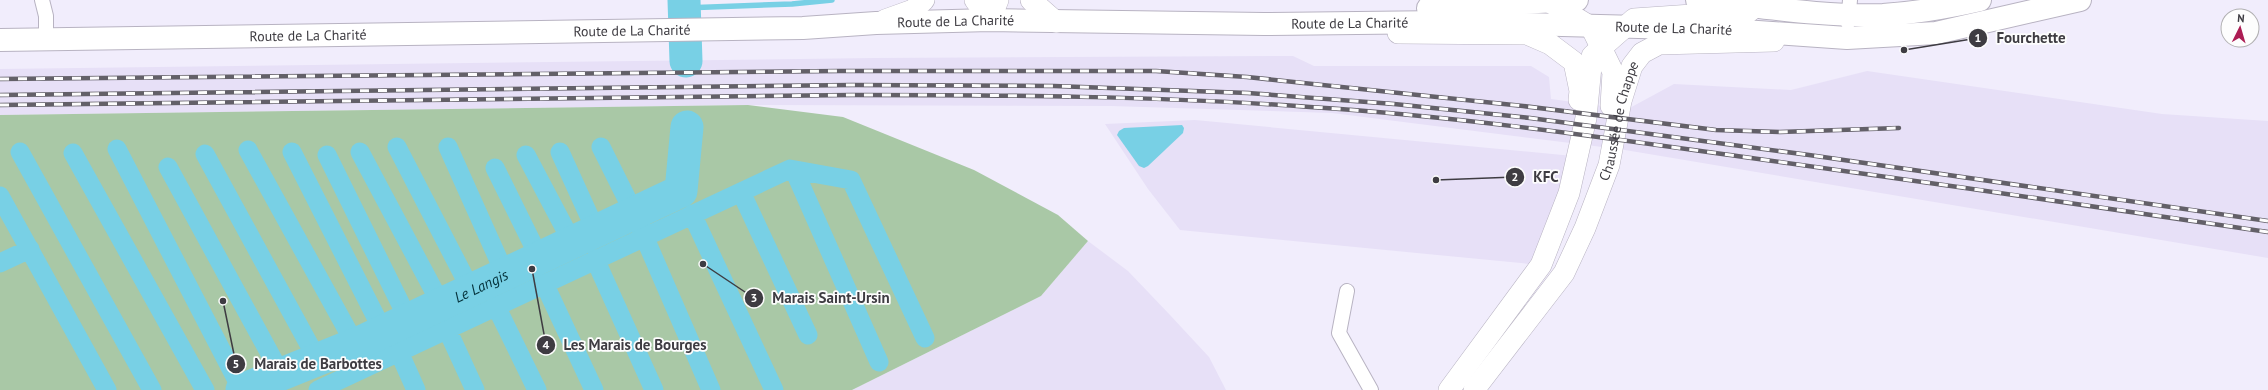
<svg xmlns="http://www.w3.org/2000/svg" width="2268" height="390" viewBox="0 0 2268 390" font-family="'PT Sans',sans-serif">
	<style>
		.built { fill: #e7e0f7 }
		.green { fill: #a9c8a6 }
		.water { fill: #78d0e5 }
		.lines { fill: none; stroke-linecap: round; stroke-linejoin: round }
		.stream { stroke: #78d0e5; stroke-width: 5.5 }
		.canal { stroke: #78d0e5; stroke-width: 19 }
		.river { stroke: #78d0e5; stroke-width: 33 }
		.minor-casing { stroke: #b8b3c2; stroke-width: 16 }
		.secondary-casing { stroke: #b8b3c2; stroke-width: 22 }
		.primary-casing { stroke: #b8b3c2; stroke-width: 24 }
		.minor { stroke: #fff; stroke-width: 14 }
		.secondary { stroke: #fff; stroke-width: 21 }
		.primary { stroke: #fff; stroke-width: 22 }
		.rail-casing { stroke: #636068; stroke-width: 4.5 }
		.rail { stroke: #fdfdfd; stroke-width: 3; stroke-dasharray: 9; stroke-linecap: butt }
		.labels { text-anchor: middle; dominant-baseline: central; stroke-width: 3.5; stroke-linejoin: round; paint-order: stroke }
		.street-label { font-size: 14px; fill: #3e3c42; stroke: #fdfdfd }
		.water-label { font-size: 15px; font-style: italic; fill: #05323b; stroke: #fdfdfd }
		.leader { fill: none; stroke: #3e3c42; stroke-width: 1.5 }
		.callout-dot { fill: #3e3c42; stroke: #fdfdfd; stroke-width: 1.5 }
		.mark-label { font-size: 12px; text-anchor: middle; font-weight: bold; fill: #fff }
		.callout-label { font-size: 15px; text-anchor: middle; font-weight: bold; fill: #3e3c42; stroke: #fdfdfd; stroke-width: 3.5; stroke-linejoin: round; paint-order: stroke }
	</style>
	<rect width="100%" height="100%" fill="#f1edfc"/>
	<path class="built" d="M1293,56L1314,66H1531L1549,77L1551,99L1625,109L1618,149L1332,113L1111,106L748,105L0,115V69L874,58Z
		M1867,71L2162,114L2268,121V258L1619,149L1626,110L1674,84L1791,90Z
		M1195,120L1573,156L1569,193L1530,264L1180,230L1148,189L1105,124Z
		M1088,241L1128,271L1170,315L1209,357L1226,390H852L1041,296Z"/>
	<path class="green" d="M748,105L843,117L974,170L1058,215L1088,241L1041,296L852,390H0V115Z"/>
	<path class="water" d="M1182,125L1184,128L1183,133L1148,166L1144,168L1139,166L1117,135L1119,131L1124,128Z"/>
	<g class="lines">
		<path class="stream" d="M684,8L792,4L832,0"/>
		<path class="canal" d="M397,147L471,290
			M448,147L505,274
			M601,147L634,213L711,390
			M117,149L242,390
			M248,150L355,344
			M20,152L152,390
			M292,152L383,331
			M360,152L441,304
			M560,152L596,231
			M73,153L205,390
			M205,154L317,359
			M327,155L408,319
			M526,155L572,242
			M168,167L281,374
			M495,168L539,257
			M794,170L879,362
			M741,192L808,335
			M0,196L107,390
			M692,214L774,390
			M595,259L654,390
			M0,263L30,249
			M544,283L594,390
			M496,306L537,390
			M447,329L475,390
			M399,352L416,390
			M318,390L790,169L851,180L925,338"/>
		<g class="river">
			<path d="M684,0L686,61"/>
			<path id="s1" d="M242,390L361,342L681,191L687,127"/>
		</g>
		<g class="minor-casing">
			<path id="minor" d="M42,0L46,16V39
				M1848,23L1850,0
				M1347,291L1339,333L1371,390"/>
		</g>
		<g class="secondary-casing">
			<g id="secondary">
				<path d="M975,0L990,20"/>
				<path d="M1031,0L1056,22"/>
				<path d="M1548,1L1591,27L1613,72L1611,106"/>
				<path d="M885,20L913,10L924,0"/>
				<path d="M990,20L998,0"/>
				<path d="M1398,33L1527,34L1550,44L1574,62L1580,91L1579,100"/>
				<path d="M1449,390L1541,265L1569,193L1586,118L1592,56L1634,19L1750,11"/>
				<path id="s2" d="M1474,390L1564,273L1585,228L1609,165L1621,101L1632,66L1642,53L1659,44L1774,41"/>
			</g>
		</g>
		<g class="primary-casing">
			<g id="primary">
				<path d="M1697,0C1758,6 1823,17 1883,15C1915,13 1949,7 1980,0"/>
				<path d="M1428,8L1577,0"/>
				<path id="s3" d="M0,40L803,28L876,23L990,20L1264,24L1444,22L1715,29L1847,38L1936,33L2080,0"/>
			</g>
		</g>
		<use href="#minor" class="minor"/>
		<use href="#secondary" class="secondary"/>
		<use href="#primary" class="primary"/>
		<g class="rail-casing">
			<path id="rail" d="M0,79L840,71H1156L1247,77L1523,106L1716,130L1780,132L1899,128
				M0,95L852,85L1054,86L1248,93L1394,104L1530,118L1809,155L2268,221
				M0,105L852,95C1005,95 1157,96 1310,107C1455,116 1600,137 1744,157C1919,181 2093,206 2268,232"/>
		</g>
		<use href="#rail" class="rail"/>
	</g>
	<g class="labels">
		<g class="street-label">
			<text stroke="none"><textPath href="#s3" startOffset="956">Route de La Charité</textPath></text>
			<text stroke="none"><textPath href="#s3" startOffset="1350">Route de La Charité</textPath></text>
			<text stroke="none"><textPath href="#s3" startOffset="1674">Route de La Charité</textPath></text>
			<text stroke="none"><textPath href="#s3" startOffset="632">Route de La Charité</textPath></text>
			<text stroke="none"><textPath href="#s3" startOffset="308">Route de La Charité</textPath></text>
			<text stroke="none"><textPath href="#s2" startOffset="310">Chaussée de Chappe</textPath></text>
		</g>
		<g class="water-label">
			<text stroke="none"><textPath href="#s1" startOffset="261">Le Langis</textPath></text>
		</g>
	</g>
	<path class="leader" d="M1904 50L1978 38M1436 180L1515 177M703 264L754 298M532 269L546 345M223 301L236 364"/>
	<g class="callout-dot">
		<circle cx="1904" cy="50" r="4"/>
		<circle cx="1436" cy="180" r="4"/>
		<circle cx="703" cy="264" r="4"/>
		<circle cx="532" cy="269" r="4"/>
		<circle cx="223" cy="301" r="4"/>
		<circle cx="1978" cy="38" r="10"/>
		<circle cx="1515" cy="177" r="10"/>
		<circle cx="754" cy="298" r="10"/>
		<circle cx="546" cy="345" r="10"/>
		<circle cx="236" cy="364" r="10"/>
	</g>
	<g class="mark-label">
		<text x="1978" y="42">1</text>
		<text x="1515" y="181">2</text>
		<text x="754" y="302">3</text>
		<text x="546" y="349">4</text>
		<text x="236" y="368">5</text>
	</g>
	<g class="callout-label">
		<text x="2031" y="43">Fourchette</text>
		<text x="1546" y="182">KFC</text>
		<text x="831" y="303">Marais Saint-Ursin</text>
		<text x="635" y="350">Les Marais de Bourges</text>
		<text x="318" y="369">Marais de Barbottes</text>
	</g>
	<g transform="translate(2240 28) rotate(5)"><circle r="19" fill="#fdfdfd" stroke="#b1b0b2"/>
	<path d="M0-3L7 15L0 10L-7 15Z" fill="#ac1c53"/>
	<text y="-6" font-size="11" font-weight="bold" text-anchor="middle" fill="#3e3c42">N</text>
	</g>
</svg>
